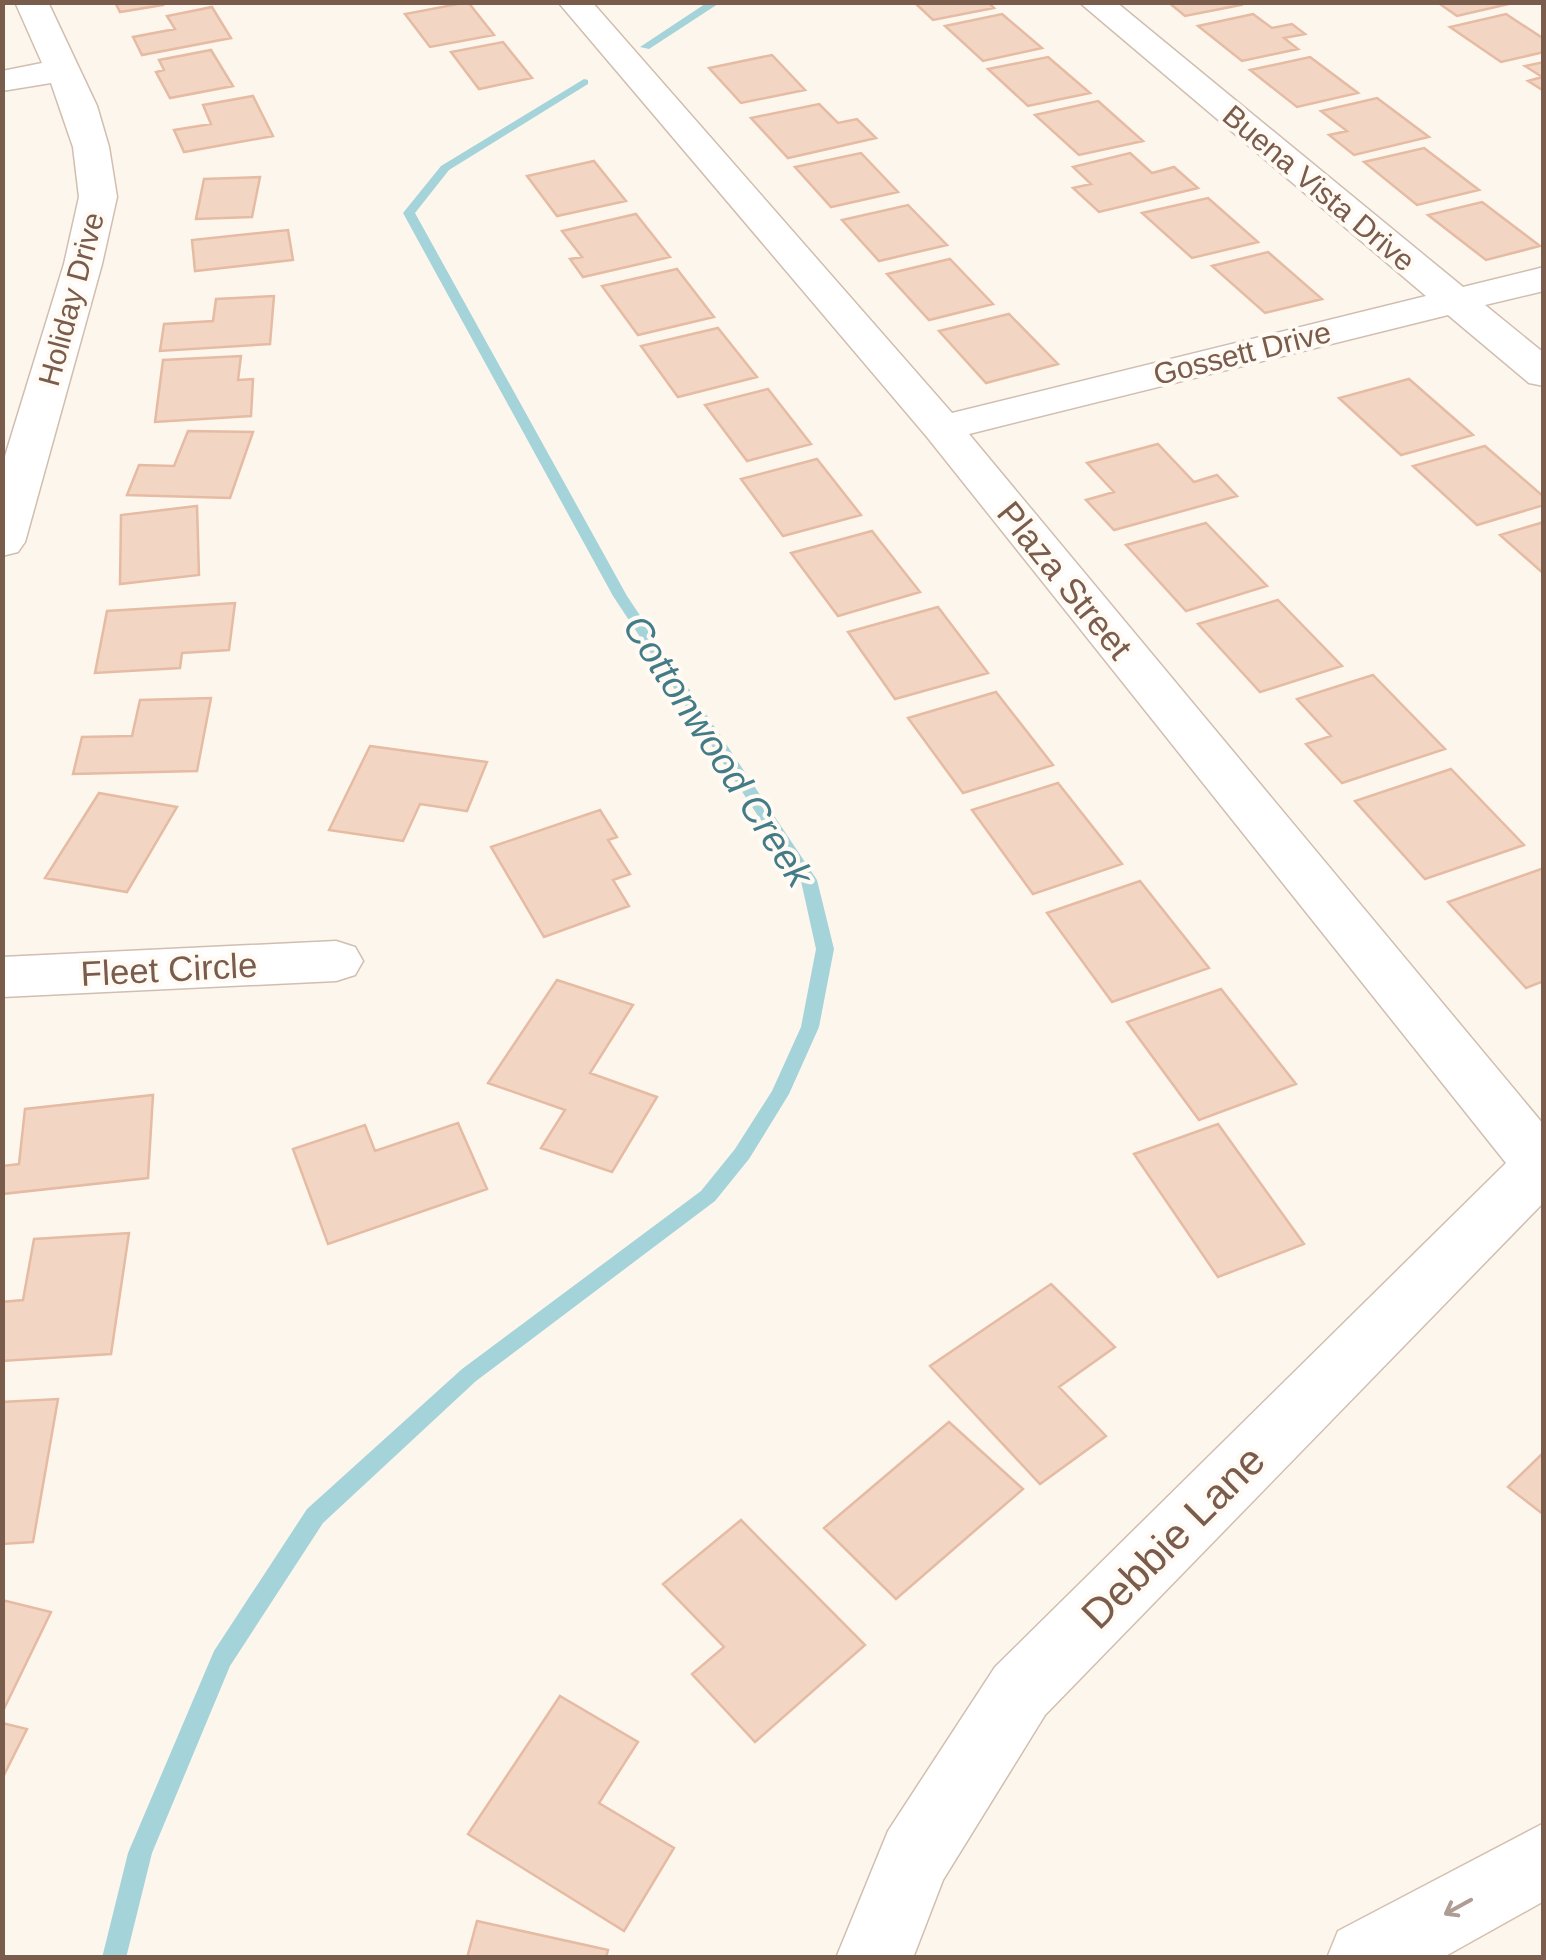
<svg xmlns="http://www.w3.org/2000/svg" width="1546" height="1960" viewBox="0 0 1546 1960" font-family="Helvetica,sans-serif">
	<style>
		.lines { fill: none; stroke-linecap: round; stroke-linejoin: round }
		.stream { fill: #a5d3da; fill-rule: evenodd }
		.building { fill: #f3d5c3; stroke: #e6bba3; stroke-width: 2.5 }
		.street-casing { stroke: #d1beb0; stroke-width: 3 }
		.secondary-casing { stroke: #d6c0b0; stroke-width: 3 }
		.street { fill: #fff; fill-rule: evenodd }
		.secondary { fill: #fff; fill-rule: evenodd }
		.oneway { stroke: #af9d94 }
		.labels { text-anchor: middle; dominant-baseline: central; stroke-width: 8; stroke-linejoin: round; paint-order: stroke }
		.far-street-label { font-size: 30px; fill: #7a5c4d; stroke: #fffaf3 }
		.street-label { font-size: 35px; fill: #7a5c4d; stroke: #fffaf3 }
		.water-label { font-size: 38px; font-style: italic; fill: #437c86; stroke: #fffaf3 }
		.near-street-label { font-size: 42px; fill: #7a5c4d; stroke: #fffaf3 }
	</style>
	<rect width="100%" height="100%" fill="#fdf6ec"/>
	<g class="lines">
		<path class="stream" d="M708,2H721L649,49L640,47Z
			M584,79L588,80V84L449,170L415,213L627,596L817,880L834,949L819,1027L789,1094L749,1159L715,1201L476,1381L323,1523L230,1666L152,1853L126,1958H102L128,1853L214,1651L307,1509L462,1369L701,1191L735,1149L772,1091L801,1027L816,949L801,881L613,596L403,213L441,166Z"/>
	</g>
	<path class="building" d="M115,2H162L163,5L120,12Z
		M468,2L494,35L430,47L405,14Z
		M914,2H988L994,8L933,20Z
		M1168,2H1238L1241,5L1185,16Z
		M1437,2H1506L1509,4L1457,16Z
		M212,7L231,38L142,55L133,37L175,29L167,16Z
		M1002,14L1042,48L983,61L945,26Z
		M1253,14L1272,28L1292,24L1305,34L1284,38L1298,49L1242,61L1198,26Z
		M1506,14L1544,39V52L1501,62L1450,27Z
		M503,42L532,78L479,89L451,52Z
		M211,50L233,86L170,98L156,72L164,70L159,60Z
		M772,55L805,90L741,103L709,68Z
		M1048,57L1090,93L1028,106L988,69Z
		M1310,57L1358,93L1297,107L1250,70Z
		M1544,62V91L1528,81L1542,77L1525,66Z
		M253,96L273,136L184,152L174,130L211,124L203,105Z
		M1377,98L1429,137L1354,155L1329,135L1347,131L1321,111Z
		M1098,101L1143,141L1079,155L1035,115Z
		M819,104L838,123L857,119L876,138L788,158L751,118Z
		M1424,148L1479,190L1417,205L1364,162Z
		M861,153L898,192L831,207L795,167Z
		M1130,153L1152,173L1174,167L1198,188L1099,212L1073,188L1091,184L1073,167Z
		M594,161L626,201L557,216L527,176Z
		M260,177L252,217L196,219L204,179Z
		M1208,198L1258,242L1192,258L1142,213Z
		M1482,202L1540,246L1486,260L1428,215Z
		M908,205L947,245L879,261L842,220Z
		M636,214L670,257L583,277L570,259L582,257L562,231Z
		M288,230L293,260L195,271L192,240Z
		M1268,252L1322,299L1265,313L1212,266Z
		M950,259L993,304L929,320L887,274Z
		M677,269L714,317L638,335L602,286Z
		M274,296L270,344L160,351L164,324L213,321L216,299Z
		M1009,314L1058,364L986,383L939,331Z
		M718,328L757,377L678,397L641,346Z
		M241,356L238,380L253,379L251,416L155,422L163,360Z
		M1409,379L1473,435L1401,455L1339,398Z
		M768,389L811,444L747,461L705,405Z
		M188,431L253,432L230,498L127,495L139,465L174,466Z
		M1158,444L1194,482L1217,475L1237,496L1114,530L1086,500L1114,492L1087,463Z
		M1485,446L1544,497V505L1477,525L1413,466Z
		M817,459L861,515L783,536L741,479Z
		M197,506L199,575L120,584L121,515Z
		M1544,522V574L1500,535Z
		M1206,523L1267,586L1186,611L1126,545Z
		M872,531L920,592L838,616L791,553Z
		M1278,600L1342,666L1260,692L1198,624Z
		M235,603L229,650L182,653L180,668L95,673L107,611Z
		M938,607L988,673L895,699L848,632Z
		M1373,675L1445,749L1342,783L1306,744L1331,736L1297,699Z
		M996,692L1053,765L963,793L908,718Z
		M211,698L197,771L73,774L82,737L132,736L140,700Z
		M370,746L487,762L467,811L420,804L403,841L329,830Z
		M1451,769L1524,845L1425,879L1355,801Z
		M1058,783L1122,864L1033,894L972,810Z
		M99,793L177,807L127,892L45,878Z
		M600,810L617,837L608,840L630,874L613,880L629,906L544,937L491,847Z
		M1544,868V981L1526,988L1448,902Z
		M1140,881L1209,968L1112,1002L1047,913Z
		M557,980L633,1005L590,1073L657,1097L612,1172L541,1148L565,1110L488,1083Z
		M1221,989L1296,1084L1199,1120L1127,1022Z
		M153,1095L148,1178L2,1194V1166L19,1164L25,1109Z
		M458,1123L487,1189L328,1244L293,1149L365,1125L375,1151Z
		M1218,1124L1304,1244L1218,1277L1134,1154Z
		M129,1233L111,1354L2,1361V1302L23,1300L34,1239Z
		M1051,1284L1115,1347L1059,1387L1106,1436L1040,1484L930,1366Z
		M58,1399L33,1542L2,1544V1402Z
		M949,1422L1023,1489L896,1599L824,1528Z
		M1544,1452V1515L1508,1487Z
		M741,1520L865,1645L755,1742L692,1674L724,1647L663,1584Z
		M2,1600L51,1612L2,1713Z
		M560,1696L638,1742L599,1803L674,1848L624,1931L468,1834Z
		M2,1723L27,1729L2,1779Z
		M477,1921L608,1950L606,1958H467Z"/>
	<g class="lines">
		<g class="street-casing">
			<path id="street" d="M15,2H48L97,106L109,147L117,197L102,264L25,542L18,552L2,556V466L64,264L79,197L73,147L51,83L2,91V71L42,63Z
				M558,2H592L952,413L1426,296L1079,2H1116L1463,287L1544,267V291L1485,305L1544,353V386L1529,383L1448,315L969,434L1544,1125V1202L1045,1715L943,1880L913,1958H836L888,1831L995,1667L1506,1163L927,437Z
				M336,941L355,947L363,961L355,975L336,981L2,997V957Z"/>
		</g>
		<g class="secondary-casing">
			<path id="secondary" d="M1544,1823V1901L1442,1958H1327L1338,1931Z"/>
		</g>
		<use href="#street" class="street"/>
		<use href="#secondary" class="secondary"/>
	</g>
	<defs><path id="oneway-shaft" d="M-6 0H5M1.5-3L5.5 0L1.5 3" fill="none" stroke-width="1.6" stroke-linecap="round" stroke-linejoin="round" transform="scale(2.5)"/></defs>
	<use class="oneway" href="#oneway-shaft" transform="translate(1458 1907) rotate(151)"/>
	<g class="labels">
		<g class="far-street-label">
			<text transform="translate(1319 188) rotate(40)">Buena Vista Drive</text>
			<text transform="translate(71 299) rotate(-75)">Holiday Drive</text>
			<text transform="translate(1242 353) rotate(-14)">Gossett Drive</text>
		</g>
		<g class="street-label">
			<text transform="translate(1065 580) rotate(51)">Plaza Street</text>
			<text transform="translate(169 969) rotate(-3)">Fleet Circle</text>
		</g>
		<g class="water-label">
			<text transform="translate(718 751) rotate(57)">Cottonwood Creek</text>
		</g>
		<g class="near-street-label">
			<text transform="translate(1173 1537) rotate(-45)">Debbie Lane</text>
		</g>
	</g>
	<rect width="1546" height="1960" fill="none" stroke="#7a5c4d" stroke-width="10"/>
</svg>
